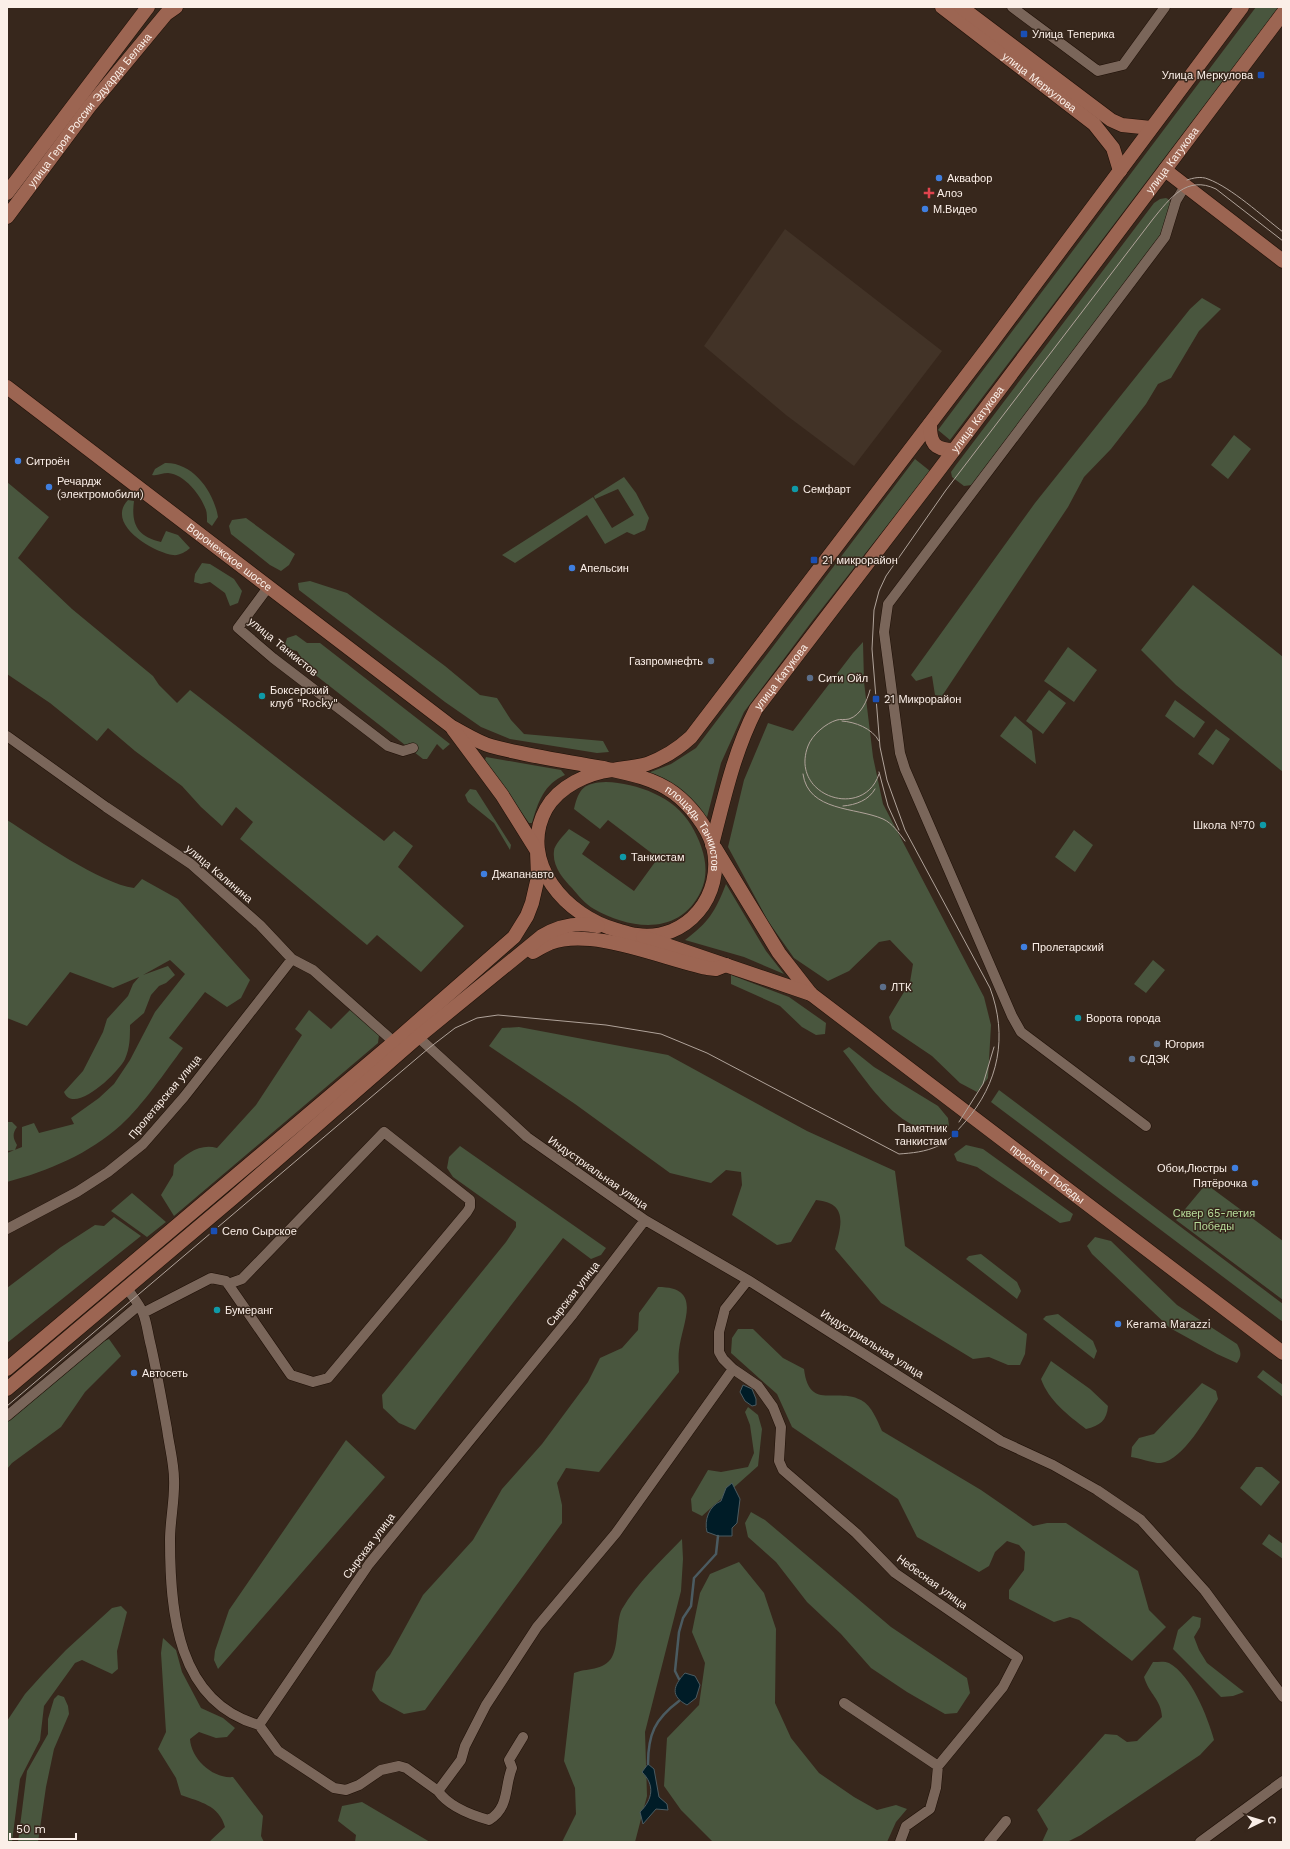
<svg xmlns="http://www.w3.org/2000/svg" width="1290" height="1849" viewBox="0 0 1290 1849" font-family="'Work Sans',sans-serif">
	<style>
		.commercial { fill: #423327 }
		.green { fill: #49563e }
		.water { fill: #001c27; stroke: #4b5b61 }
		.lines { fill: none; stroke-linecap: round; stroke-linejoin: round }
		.stream { stroke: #4b5b61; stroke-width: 2.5 }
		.street-casing { stroke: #1e0f06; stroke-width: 11 }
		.secondary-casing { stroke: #1e0f06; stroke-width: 15 }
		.street { stroke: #7a665a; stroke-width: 10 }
		.secondary { stroke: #9c6552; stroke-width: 14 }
		.tram { stroke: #b0a39a; stroke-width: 1 }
		.transit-dot { fill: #1a4fb4; stroke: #37271c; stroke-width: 1.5 }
		.shop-dot { fill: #3f7fe0; stroke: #37271c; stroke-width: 1.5 }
		.health-dot { fill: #e0444e; stroke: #37271c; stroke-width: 1.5 }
		.culture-dot { fill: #0f9aa8; stroke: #37271c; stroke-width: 1.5 }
		.service-dot { fill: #5c6f8a; stroke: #37271c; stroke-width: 1.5 }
		.labels { text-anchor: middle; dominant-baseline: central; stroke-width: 3; stroke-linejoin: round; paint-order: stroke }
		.poi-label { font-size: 11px; fill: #fbefe8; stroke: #37271c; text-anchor: start }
		.street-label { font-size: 11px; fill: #fbefe8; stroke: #37271c }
		.park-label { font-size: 11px; fill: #b7dc9a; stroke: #37271c }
	</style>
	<rect width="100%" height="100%" fill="#37271c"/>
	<path class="commercial" d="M785,229L942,351L854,466L786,415L704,346Z"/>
	<path class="green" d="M1256,7H1279L950,440L938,430Z
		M1166,198L1168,199L1172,205L1158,240L972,485L964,486L952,477L951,472L956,465L1154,203L1160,199Z
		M1202,298L1221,309L1199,331L1171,378L1158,384L1146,404L1111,449L1084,477L1068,507L942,696L935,695L932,676L916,681L911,675L1035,503L1190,309Z
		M1234,435L1251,449L1228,479L1211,465Z
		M915,459L930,471L813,620L744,712L721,763L705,825L643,775L671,764L696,748Z
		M165,463C193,462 214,492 218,517L212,526L207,522C207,518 207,513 206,510C201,495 184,474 168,473C162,473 158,476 152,475L155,469Z
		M624,477L636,493L649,518L645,530L634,535L627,532L605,544L587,515L515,563L502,555L593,497L612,528L634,515L618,489L595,499L594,496Z
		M7,482L49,517L18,558L72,609L153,676L159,685L177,703L190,690L384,841L394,831L413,846L398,867L464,926L421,972L377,935L367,945L240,839L253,822L236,807L222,826L201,807L182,786L135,751L108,728L97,741L50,703L7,674Z
		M128,500L134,501C131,524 137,536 161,542L166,531L178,535L190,548C186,552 178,556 173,555C153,552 105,524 128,500Z
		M246,518L295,554L289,565L281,571L270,565L231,534L229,526L232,520Z
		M202,563L210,564L234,579L242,591L238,603L230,606L225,593L210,582L201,584L194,582L195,574Z
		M310,581L347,593L445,666L480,695L497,698L511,720L524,734L603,741L609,752L597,753L510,739L481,727L445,702L299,590L298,583Z
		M1193,585L1283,657V772L1176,685L1141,650Z
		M296,635L307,643H320L450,744L443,750L437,744L427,759H423L309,670L297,651L284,648L287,638Z
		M863,642L864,682L873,757L883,804L984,997L991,1025L988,1078L977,1092L960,1083L932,1056L892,1029L889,1017L910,982L913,964L890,940L879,942L849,971L828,981L794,958L768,921L728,847L744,780L768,723L793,731L853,653Z
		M1068,647L1097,670L1074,702L1044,681Z
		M1049,690L1066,703L1043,734L1026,721Z
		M1175,700L1205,722L1194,738L1165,716Z
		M1015,716L1032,731L1036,764L1000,736Z
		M1216,729L1230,739L1213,765L1198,754Z
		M486,757L561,770L565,775C544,784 538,802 532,823H529L485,760Z
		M606,782C637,783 675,797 691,825C703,845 711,870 701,891C680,936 631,930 594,909C585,904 578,895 572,888C563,879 552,866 554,851C554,845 564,835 569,829L590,842L582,854L634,891L658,858L608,820L600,829L574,809C579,788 584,783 606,782Z
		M470,789L476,790L511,845L510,850L494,823L468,802L465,795Z
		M7,820C37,839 101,884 134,888L142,879L178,899L250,980L241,998L227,1007L205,992L169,1038L183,1048C165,1072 143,1105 121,1125C89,1154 48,1171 7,1182V1153L22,1147V1127L34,1123L39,1133L74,1124L71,1118L99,1098L114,1084L130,1060L155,1012L185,974L170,960L143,975L168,966L175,975L166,983L159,986L151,995L144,1013L130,1025C130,1037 130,1048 125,1059C119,1072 74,1116 64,1092L83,1071L103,1032L107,1019L128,996L133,984L139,977L113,988L70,972L27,1026L7,1018Z
		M1074,830L1093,845L1075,872L1055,857Z
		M726,884L766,951L784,974L744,957L685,940C709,922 715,912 726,884Z
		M1153,960L1165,970L1146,993L1134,984Z
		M731,975L789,997L826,1023L825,1034L816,1035L802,1027L780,1006L731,984Z
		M351,1009L379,1035L378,1043L174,1216L161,1195L173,1175L174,1165C186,1154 200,1143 217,1148L256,1105L302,1035L295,1029L309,1010L331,1029Z
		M519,1027L668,1055L807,1131L895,1171L905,1246L1027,1334L1025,1354L1020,1365H1008L989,1357L973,1359L881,1303L835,1249C841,1226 849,1203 816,1200L791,1242L777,1245L732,1215L742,1185L741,1172L726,1170L711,1183L670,1173L575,1104L489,1046L502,1028Z
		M849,1047L874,1067L938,1106L948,1118L949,1126C905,1146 866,1079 843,1051Z
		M999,1090L1283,1304V1322L991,1102Z
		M7,1122H12L17,1127C12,1134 13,1138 17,1145L15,1150L7,1151Z
		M966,1145L983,1149L1073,1214L1070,1221L1060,1223L977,1167L957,1161L954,1154Z
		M460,1146L606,1248L601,1255L591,1259L563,1238L415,1430L399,1423L383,1408L382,1395L506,1242L516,1227V1222L453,1177L447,1168L449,1157Z
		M1206,1184L1283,1241V1300L1176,1220Z
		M132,1193L166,1222L147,1237L111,1211Z
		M114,1217L141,1236L7,1343V1288L61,1247L95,1225L104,1226Z
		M1095,1237L1111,1241L1177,1305L1237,1344C1241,1351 1242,1356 1237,1363L1217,1354L1170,1328L1092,1254L1087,1246Z
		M981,1254L1017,1282L1021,1291L1017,1299L966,1259L969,1256Z
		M658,1287C704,1287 682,1322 679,1350C678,1357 679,1365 679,1372L599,1472L566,1468L557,1483L562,1505V1523L425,1710L404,1714L380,1701L372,1690L376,1672L390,1655L423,1595L473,1540L502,1489L542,1444L588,1382L600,1358L622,1348L638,1330L639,1313Z
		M1058,1314L1093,1341L1097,1351L1094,1359L1043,1319L1046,1316Z
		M738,1329H753L783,1358L804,1369C809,1411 835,1387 861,1400C872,1406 877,1420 882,1431L981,1490L1033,1526L1047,1523H1066L1138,1571L1149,1610L1166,1627L1132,1661L1079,1620L1070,1617L1054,1622L1009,1599V1590L1024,1570L1025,1552L1019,1545L1007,1541L995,1552L989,1566L979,1572L917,1537L898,1499L792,1427L777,1394L731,1353L732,1338Z
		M109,1339L121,1356L85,1392L61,1427L12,1463L7,1469V1421L100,1343Z
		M1051,1361L1090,1389L1108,1406C1107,1420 1100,1426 1086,1429C1068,1415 1049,1401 1041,1379Z
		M1263,1370L1283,1385V1397L1257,1377Z
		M1202,1383L1216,1391L1218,1399C1207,1417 1183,1460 1161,1463C1157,1464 1138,1458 1131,1457L1132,1447L1139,1438L1154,1434Z
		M748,1407L758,1415L762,1429L758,1466L702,1516L692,1511L691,1499L708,1470L721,1472L748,1467L754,1453L750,1425L745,1412Z
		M346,1440L385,1477L218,1669L214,1660L215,1651L229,1610Z
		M1256,1467H1262L1280,1482L1261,1506L1240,1488Z
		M751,1512L765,1520L891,1627L967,1678L970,1693L957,1713L945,1714L907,1692L871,1668L841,1634L807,1602L776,1562L748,1537L745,1523Z
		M1269,1534L1283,1544V1559L1262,1544Z
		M682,1539L683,1559L681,1591L645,1732L647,1796L635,1842H562L576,1814L575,1788L564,1761L574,1673C586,1668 604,1671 612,1657C619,1644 616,1620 622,1609C637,1583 661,1561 682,1539Z
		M739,1562L764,1593L776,1629L775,1703L791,1738L819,1773L854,1797L877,1810L896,1805L907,1809L896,1822L887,1842H713L681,1810L664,1786L667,1738L699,1705L705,1663L692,1632L700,1593L710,1574Z
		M121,1606L127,1612L117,1651L118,1669L112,1674L82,1660L75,1663L44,1706L40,1740L20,1779L12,1842H7V1721L25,1694L43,1674L66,1650L112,1608Z
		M1193,1616L1201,1618L1200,1627L1194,1637L1199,1650L1207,1663L1244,1692L1233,1696L1221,1697L1173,1649L1178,1630Z
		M163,1638L176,1650L182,1672L201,1708L223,1718L235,1728L227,1737L216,1738L199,1732L190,1739C191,1759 213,1779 233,1777L263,1816L261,1836L264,1842H209L225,1827C219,1805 200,1802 181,1795L176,1778L158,1749L166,1732L161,1653Z
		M1153,1662C1158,1662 1165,1661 1169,1663C1192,1676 1207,1716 1214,1740L1200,1755L1081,1835L1067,1842H1042L1048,1829L1037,1810L1105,1734L1117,1735L1127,1742L1137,1741L1162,1717C1161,1699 1149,1694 1144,1677Z
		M58,1695L64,1697L68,1706L69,1714L54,1749L46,1787L38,1842H18L27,1771L48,1734V1719L54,1699Z
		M362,1802L430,1842H355L356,1835L338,1821L342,1806Z"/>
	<path class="water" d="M743,1385L752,1389L756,1399V1405L752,1406L745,1401L740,1392Z
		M732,1483L740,1499L737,1523L732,1528V1536H718L707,1532C704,1520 709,1506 721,1501L726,1488Z
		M685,1673L695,1676L700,1685L696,1698L687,1705C670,1696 673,1686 685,1673Z
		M648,1764L654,1769L659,1797L667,1804L668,1810L656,1809L643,1824L640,1812C653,1799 655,1785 642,1772Z"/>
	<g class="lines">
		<path class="stream" d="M679,1679L675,1671L679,1632L683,1618L691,1606L694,1578L716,1554L718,1536
			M648,1764C648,1734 655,1719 679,1701"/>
		<g class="street-casing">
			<path id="street" d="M1012,7L1098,71L1123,65L1165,7
				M269,586L238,628L273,658L388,746L403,751L413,748
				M7,736L106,807L191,864L260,925L292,959L313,970L394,1042
				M418,1037L527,1137L645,1220L748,1280L1001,1441L1053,1465L1097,1490L1141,1520L1205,1591L1283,1697
				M1146,1126L1021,1032L1012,1016L905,769L900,753L884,632L888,604L1165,237L1176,201L1185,186
				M645,1220L573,1314L369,1564L259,1725L278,1751L334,1788L346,1790L359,1785L381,1770L399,1766L406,1768L438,1791L461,1760L465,1746L486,1705L537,1627L616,1533L733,1369
				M7,1229L77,1192L108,1172L143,1144L184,1097L292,959
				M748,1280L725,1309L719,1332V1352L723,1359L733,1369L758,1386L773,1407L781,1427L779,1461L783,1470L856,1533L895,1573L1018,1658L1003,1687L938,1766L844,1703
				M127,1288C132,1296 139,1304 143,1313C147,1323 148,1335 151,1346C157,1373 162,1401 167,1429C169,1445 174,1463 174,1479C175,1499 170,1520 170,1540C170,1612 177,1702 259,1725
				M143,1313L211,1278L226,1281L291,1375L313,1382L328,1378L467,1212L470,1207V1200L384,1132L242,1279L228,1284
				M7,1416L138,1306
				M438,1791C449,1807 471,1815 489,1820C510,1807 504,1787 512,1768L509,1760L523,1737
				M900,1842L906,1826L930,1809L936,1788L938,1766
				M989,1842L1006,1821
				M1200,1842L1283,1781"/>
		</g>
		<g class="secondary-casing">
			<g id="secondary">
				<path id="s1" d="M942,7L1094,124L1113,148L1120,171"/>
				<path d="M961,7L1111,120L1122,125L1151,128"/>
				<path d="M1165,170L1283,261"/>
				<path d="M7,193L148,7"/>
				<path id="s2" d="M7,217L89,107L166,14L176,7"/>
				<path id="s3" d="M7,387L452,727C464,733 477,742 491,746C527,756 566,761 603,768C627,773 654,778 674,793C690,805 707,826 713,846C725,895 687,942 637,935C630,934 624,932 617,930C567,917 517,862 546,809C559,786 588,773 612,770C624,768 636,767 647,764C664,758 678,749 691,737L989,346L1242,7"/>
				<path d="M930,424C930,443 934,450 954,450"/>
				<path id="s4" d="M712,845C724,798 734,752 756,709L936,474L1283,13"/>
				<path id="s5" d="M715,848L779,953L811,994L1283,1353"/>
				<path d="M643,937L811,994"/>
				<path d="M533,952C539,949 544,945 550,943C593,927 663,959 707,968L716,969L726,965"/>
				<path d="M7,1369L394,1042L514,937L527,916L532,903L538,877L537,851L502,795L453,729"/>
				<path d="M7,1389L233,1198L418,1037L542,936C560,925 577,922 598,926"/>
			</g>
		</g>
		<use href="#street" class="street"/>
		<use href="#secondary" class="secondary"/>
		<path class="tram" d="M1187,180C1193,178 1201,176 1208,179C1232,188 1262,216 1283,232
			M870,690C867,701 861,715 849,719C845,720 840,719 837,720C826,723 812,735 808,746C789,796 864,821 879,774
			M842,721C855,722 872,728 879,741
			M879,772L888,806L899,830
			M803,774C808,812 856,807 883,819C892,823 899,833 905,841
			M843,806C856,805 869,800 875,789
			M959,1122L983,1084L994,1047
			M7,1406L429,1048L455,1028L477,1018L498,1015L606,1025L661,1034L707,1053L899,1154C912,1153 925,1152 938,1146C949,1141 957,1131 965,1122C999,1083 1008,1036 990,988L905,830L887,780L880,747L872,649L874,610L879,591L886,576L946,490L1153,219C1170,198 1187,175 1216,189L1283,241"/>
	</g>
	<g class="transit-dot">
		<rect x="1020" y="30" width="8" height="8" rx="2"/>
		<rect x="1257" y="71" width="8" height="8" rx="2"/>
		<rect x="810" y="556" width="8" height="8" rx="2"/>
		<rect x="872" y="695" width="8" height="8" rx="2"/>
		<rect x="951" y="1130" width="8" height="8" rx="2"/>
		<rect x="210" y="1227" width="8" height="8" rx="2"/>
	</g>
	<g class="shop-dot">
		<circle cx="939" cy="178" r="4"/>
		<circle cx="925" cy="209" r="4"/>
		<circle cx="18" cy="461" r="4"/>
		<circle cx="49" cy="487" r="4"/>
		<circle cx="572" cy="568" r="4"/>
		<circle cx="484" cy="874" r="4"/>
		<circle cx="1024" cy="947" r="4"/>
		<circle cx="1235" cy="1168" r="4"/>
		<circle cx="1255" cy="1183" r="4"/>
		<circle cx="1118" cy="1324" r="4"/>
		<circle cx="134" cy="1373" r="4"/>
	</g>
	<path class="health-dot" d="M927 187h4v4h4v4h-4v4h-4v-4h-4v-4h4z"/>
	<g class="culture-dot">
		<circle cx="795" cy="489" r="4"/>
		<circle cx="262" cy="696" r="4"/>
		<circle cx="1263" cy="825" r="4"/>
		<circle cx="623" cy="857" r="4"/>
		<circle cx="1078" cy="1018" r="4"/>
		<circle cx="217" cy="1310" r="4"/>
	</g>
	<g class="service-dot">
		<circle cx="711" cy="661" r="4"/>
		<circle cx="810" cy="678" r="4"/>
		<circle cx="883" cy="987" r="4"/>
		<circle cx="1157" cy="1044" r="4"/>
		<circle cx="1132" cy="1059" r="4"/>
	</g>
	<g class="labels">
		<g class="poi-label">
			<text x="1032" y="34">Улица Теперика</text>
			<text x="1253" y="75" text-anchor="end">Улица Меркулова</text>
			<text x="947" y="178">Аквафор</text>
			<text x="937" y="193">Алоэ</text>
			<text x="933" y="209">М.Видео</text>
			<text x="26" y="461">Ситроён</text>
			<text x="57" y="481">Речардж<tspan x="57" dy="13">(электромобили)</tspan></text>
			<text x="803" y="489">Семфарт</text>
			<text x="822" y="560">21 микрорайон</text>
			<text x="580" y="568">Апельсин</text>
			<text x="703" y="661" text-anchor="end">Газпромнефть</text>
			<text x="818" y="678">Сити Ойл</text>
			<text x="270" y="690">Боксерский<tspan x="270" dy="13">клуб "Rocky"</tspan></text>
			<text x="884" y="699">21 Микрорайон</text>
			<text x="1255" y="825" text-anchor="end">Школа №70</text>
			<text x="631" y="857">Танкистам</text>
			<text x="492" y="874">Джапанавто</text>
			<text x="1032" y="947">Пролетарский</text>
			<text x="891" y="987">ЛТК</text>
			<text x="1086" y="1018">Ворота города</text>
			<text x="1165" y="1044">Югория</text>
			<text x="1140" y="1059">СДЭК</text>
			<text x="947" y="1128" text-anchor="end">Памятник<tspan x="947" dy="13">танкистам</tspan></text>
			<text x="1227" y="1168" text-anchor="end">Обои,Люстры</text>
			<text x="1247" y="1183" text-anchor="end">Пятёрочка</text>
			<text x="222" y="1231">Село Сырское</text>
			<text x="225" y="1310">Бумеранг</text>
			<text x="1126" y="1324">Kerama Marazzi</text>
			<text x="142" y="1373">Автосеть</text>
		</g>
		<g class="street-label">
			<text stroke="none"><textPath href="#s1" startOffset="123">улица Меркулова</textPath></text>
			<text stroke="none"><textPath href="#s2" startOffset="135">улица Героя России Эдуарда Белана</textPath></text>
			<text stroke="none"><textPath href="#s4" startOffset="832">улица Катукова</textPath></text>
			<text stroke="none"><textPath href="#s4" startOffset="508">улица Катукова</textPath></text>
			<text stroke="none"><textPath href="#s3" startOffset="280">Воронежское шоссе</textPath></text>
			<text transform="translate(283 647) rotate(39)">улица Танкистов</text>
			<text stroke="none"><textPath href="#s4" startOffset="184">улица Катукова</textPath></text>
			<text stroke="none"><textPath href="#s3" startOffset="835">площадь Танкистов</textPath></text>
			<text transform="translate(219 874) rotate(40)">улица Калинина</text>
			<text transform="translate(165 1097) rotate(-50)">Пролетарская улица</text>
			<text transform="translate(598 1173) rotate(35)">Индустриальная улица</text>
			<text stroke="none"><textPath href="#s5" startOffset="472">проспект Победы</textPath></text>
			<text transform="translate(573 1294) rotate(-52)">Сырская улица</text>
			<text transform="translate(872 1344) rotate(32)">Индустриальная улица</text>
			<text transform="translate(369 1546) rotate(-53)">Сырская улица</text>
			<text transform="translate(932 1582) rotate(36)">Небесная улица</text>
		</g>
		<g class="park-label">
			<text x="1214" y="1213">Сквер 65-летия<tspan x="1214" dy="13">Победы</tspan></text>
		</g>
	</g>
	<rect width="1290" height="1849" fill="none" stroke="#fbefe8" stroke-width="16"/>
	<g transform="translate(1262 1821) rotate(85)" stroke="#37271c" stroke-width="3" paint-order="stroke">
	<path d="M0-3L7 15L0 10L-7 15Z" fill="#fbefe8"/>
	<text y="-6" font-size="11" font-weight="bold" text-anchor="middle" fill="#fbefe8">С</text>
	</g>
	<path d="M10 1833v6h66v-6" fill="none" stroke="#fbefe8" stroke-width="2"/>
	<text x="16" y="1833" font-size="12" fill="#fbefe8" stroke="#37271c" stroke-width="3" paint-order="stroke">50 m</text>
</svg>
